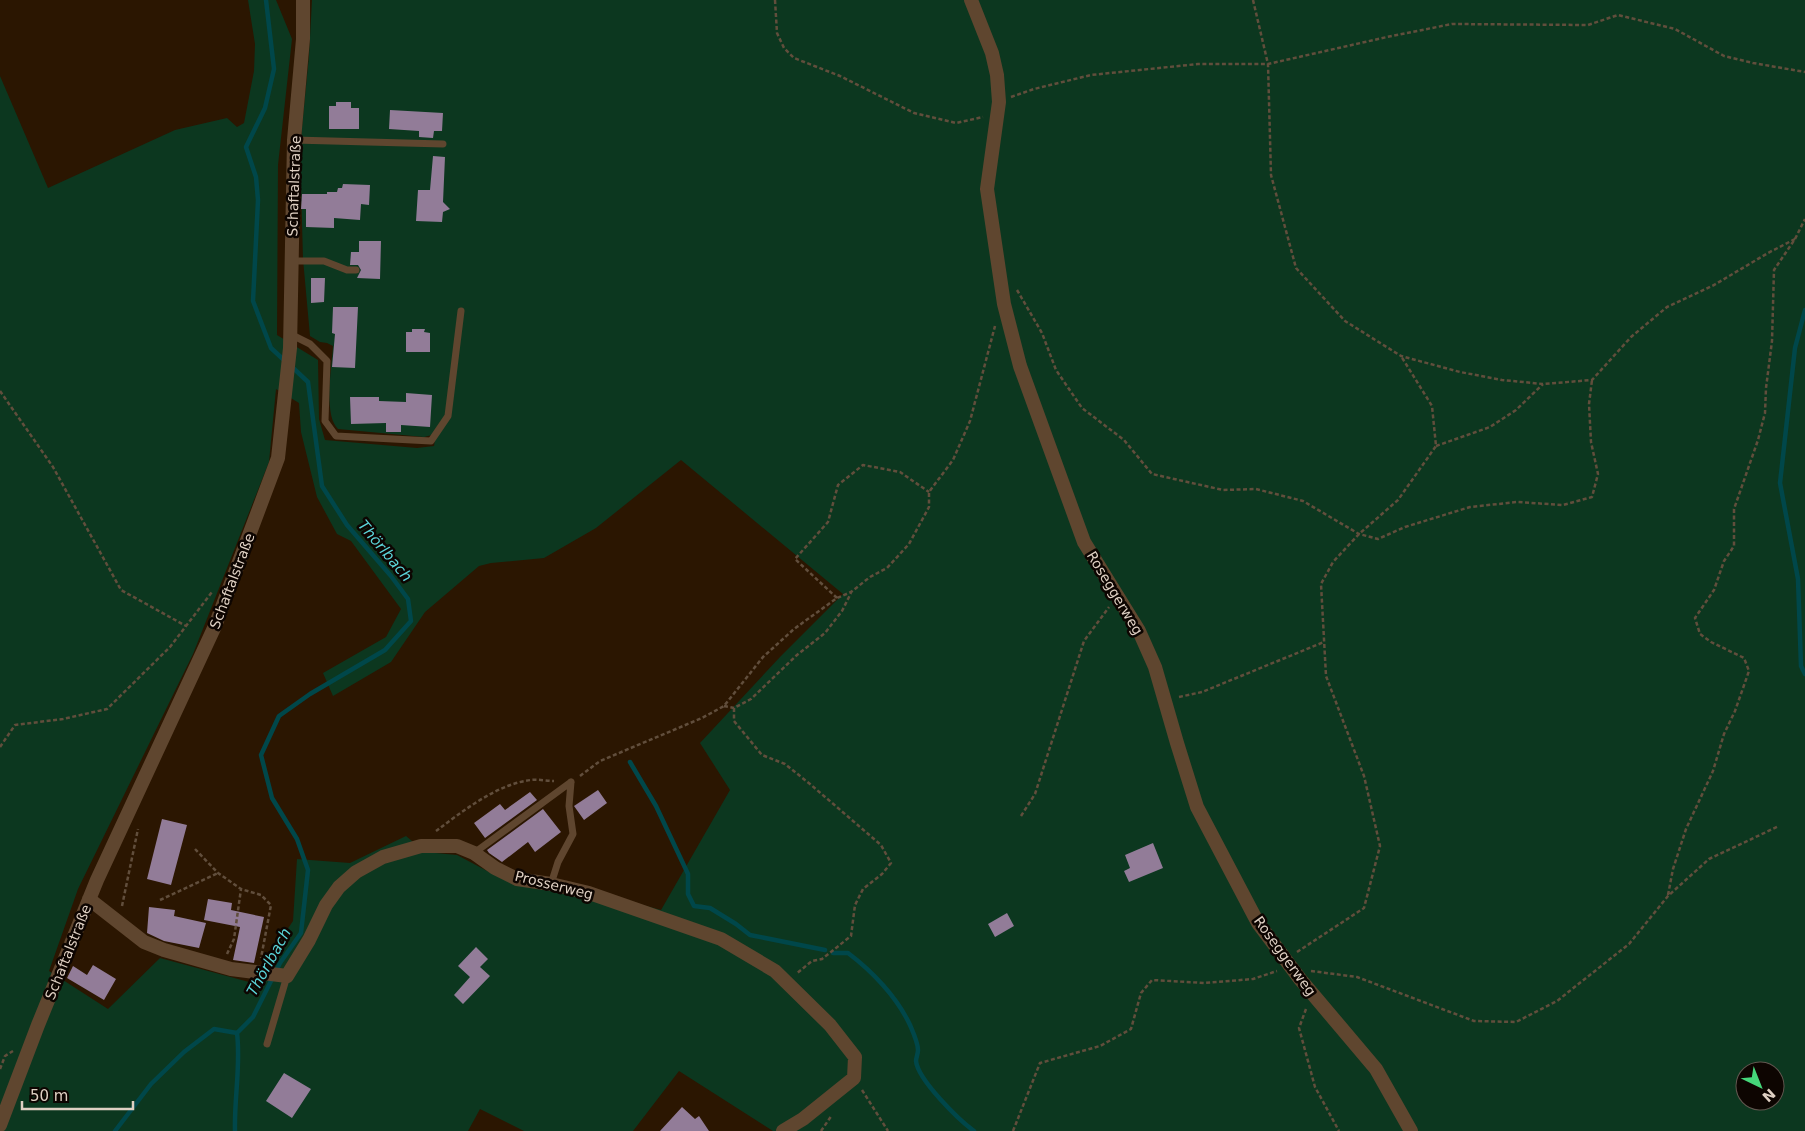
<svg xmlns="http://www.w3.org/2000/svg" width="1805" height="1131" viewBox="0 0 1805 1131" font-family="'DejaVu Sans',sans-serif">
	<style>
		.green { fill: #0c371f; fill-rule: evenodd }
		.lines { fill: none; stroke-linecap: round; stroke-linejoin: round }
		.stream { stroke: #00474a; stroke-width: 4.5 }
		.building { fill: #927c98 }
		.path { stroke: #614e3c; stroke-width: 2.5; stroke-dasharray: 4 2.5; stroke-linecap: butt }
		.lane { stroke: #5f462f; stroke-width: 7 }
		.street { stroke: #5f462f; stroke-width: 14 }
		.labels { text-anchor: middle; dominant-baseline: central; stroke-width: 5; stroke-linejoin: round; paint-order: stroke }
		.street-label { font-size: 14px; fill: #dfd0c3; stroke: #0d0501 }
		.water-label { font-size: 15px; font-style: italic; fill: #5bd4d8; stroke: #0d0501 }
	</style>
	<rect width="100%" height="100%" fill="#2b1601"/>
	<path class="green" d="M248,0H276L292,39L278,165L277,335L318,360L319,419L325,440L417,448L434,446L436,434L424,437L338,429C323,415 332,366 333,346L327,343L320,342L310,336L303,259L300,148L309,56L312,0H1805V1131H773L679,1071L633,1131H524L480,1109L468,1131H0V76L48,188L175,130L227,118L237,127L244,123L254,71L255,44ZM276,389L299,403L301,432L317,497L337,534L351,541L401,609L386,637L323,673L333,696L391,662L425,612L479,566L491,563L544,558L596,528L681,460L843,594L780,657L700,743L730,790L661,910L517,871L491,873L457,855L425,852L406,836L350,863L297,859L293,921L266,961L249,982L160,958L108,1009L49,971L78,889L193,654L269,462ZM1745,1071H1775V1101H1745Z"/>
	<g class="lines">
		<path class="stream" d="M266,0L274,69L265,108L246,147L256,177L258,200L253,301L271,348L285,361
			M1805,310L1795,348L1780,483L1798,579L1801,666L1805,674
			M630,762L656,806L688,874V894L694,906L710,908L736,924L750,935L825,950
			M833,953H848C872,971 897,997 910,1025C913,1032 918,1043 918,1050C918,1054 916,1058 916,1061C918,1080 959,1120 974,1131
			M115,1131L151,1084L184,1052L214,1029L237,1033L253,1017L280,963L301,933L308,870L297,839L272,798L261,755L279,716L310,694L385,650L411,621L408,599L391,576L347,525L322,486L308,382L291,366
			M235,1131C234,1098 241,1066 237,1033"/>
	</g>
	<path class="building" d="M336,102H351V108H359V129H329V106H336Z
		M390,110L443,113L442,131H434L433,138L419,137V131L389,129Z
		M433,156L445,157L443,202L450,209L443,212L442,222L416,221L418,190H430Z
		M343,184L370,185L369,205L361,204L360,220L334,218V228L306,227V209H301L302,194H327V192H337L338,188H342Z
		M359,241H381L380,279L357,278L361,270L358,265H350L351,252H359Z
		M311,278H325L324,302L311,303Z
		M333,307H358L355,368L332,367L335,334L332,333Z
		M412,329H425L424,332L430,333V352H406V332H412Z
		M406,393L432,395L430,427L401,425V432H386V423L351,424L350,397H379V401L406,402Z
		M598,790L607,803L584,820L574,806Z
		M530,792L537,800L485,838L474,823L500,804L505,810Z
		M543,809L561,832L535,852L528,842L502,862L489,853L487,850Z
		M162,819L187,825L171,885L147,879Z
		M1153,843L1163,868L1129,882L1124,871L1130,868L1125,855Z
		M208,899L232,903L231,910L264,917L254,963L233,960L240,927L204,920Z
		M149,907L175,910L174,916L206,923L199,948L164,941L147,933Z
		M1007,913L1014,926L995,937L988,924Z
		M476,947L488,959L480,967L490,976L463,1004L454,995L470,977L458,966Z
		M93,965L116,979L104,1000L67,978L73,966L87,975Z
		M284,1073L311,1089L292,1118L266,1101Z
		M682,1107L695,1119L699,1116L709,1131H660Z"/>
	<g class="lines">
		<path class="path" d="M775,0L777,33L784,48L794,58L840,76L914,113L956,123L983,117
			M1253,0L1268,64L1271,175L1296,268L1345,321L1401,356L1460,372L1502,380L1543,384L1592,380L1631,337L1667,307L1714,285L1768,253L1795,239
			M1011,97L1034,89L1091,75L1198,64H1268L1387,37L1452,24L1588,25L1618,15L1675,29L1724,56L1753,63L1805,72
			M1017,290L1042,333L1056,370L1082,408L1124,440L1152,474L1223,490L1256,489L1303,501L1359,534L1378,539L1405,527L1470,507L1517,502L1563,505L1592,497L1598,474L1591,442L1589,404L1592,380
			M0,391L53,467L121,590L186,626
			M1436,446L1490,427L1516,410L1543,384
			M837,598L795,559L828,522L838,485L863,465L900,472L929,492
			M1179,697L1202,692L1324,642
			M724,706L734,708L751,699L797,655L825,633L842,611L851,593
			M734,708V721L762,755L785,764L810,784L881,845L891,863L882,874L863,889L855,905L851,936L822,959L812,961L796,974
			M0,747L15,725L63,719L107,709L170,647L212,592
			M580,776L600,761L702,718L724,706L763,657L794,629L837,598L851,592L870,577L887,568L909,544L929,507V492L953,460L970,421L995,326
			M1021,816L1035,794L1084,641L1109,607
			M436,831C463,811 497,784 531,780C538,779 547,781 554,781
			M195,849L218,873L241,889L261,895L271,905L261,958
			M1668,895L1673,869L1686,829L1713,771L1724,734L1735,711L1749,671L1744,658L1711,642L1700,634L1695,618L1714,590L1724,561L1734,546V509L1758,440L1765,413L1766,388L1772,341L1774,270L1795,239L1805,219
			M160,900L218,873
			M122,906L138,829
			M1297,952L1364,908L1380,846L1364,776L1326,676L1321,584L1333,562L1359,534L1398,500L1436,446L1432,406L1401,356
			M227,954L234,939L241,889
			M1311,971L1357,977L1474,1021L1516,1022L1557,1001L1629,944L1668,896L1709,859L1779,826
			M1306,1009L1299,1028L1315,1087L1339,1131
			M0,1069L5,1056L13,1051
			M862,1090L888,1131
			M821,1131L832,1115
			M1013,1131L1040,1063L1100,1046L1131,1029L1141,993L1152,980L1204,983L1253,979L1277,971"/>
		<path class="lane" d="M294,140L443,144
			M292,261H324L347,270H356
			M290,334L310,344L327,361L325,421L336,436L431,441L448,416L461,311
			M474,853L571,782
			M551,884L558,862L573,834L569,806L571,782
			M267,1044L287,976"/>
		<path class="street" d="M971,0L992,53L997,75L999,102L987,189L1004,304L1020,366L1084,542L1139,631L1155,667L1177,743L1197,807L1258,923L1300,979L1376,1069L1411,1131
			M89,899L144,942L164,950L231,969L287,976L309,940L326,905L339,887L356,872L383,857L421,846H457L474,853L495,868L517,879L551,884L589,893L721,939L775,971L830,1025L855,1057L854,1078L803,1119L783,1131
			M0,1125L38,1025L97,880L215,626L278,458L290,348L294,140L303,39V0"/>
	</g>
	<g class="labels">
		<g class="street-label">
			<text transform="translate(294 186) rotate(-88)">Schaftalstraße</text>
			<text transform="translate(232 581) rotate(-69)">Schaftalstraße</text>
			<text transform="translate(1115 593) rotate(59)">Roseggerweg</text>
			<text transform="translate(554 885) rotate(14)">Prosserweg</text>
			<text transform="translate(68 952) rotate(-68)">Schaftalstraße</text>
			<text transform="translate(1285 956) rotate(54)">Roseggerweg</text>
		</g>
		<g class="water-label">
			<text transform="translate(385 551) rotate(50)">Thörlbach</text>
			<text transform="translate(269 962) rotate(-61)">Thörlbach</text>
		</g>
	</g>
	<g transform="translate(1760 1086) rotate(137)"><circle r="24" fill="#0d0501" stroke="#61564f"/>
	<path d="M0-4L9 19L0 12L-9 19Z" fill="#45d77a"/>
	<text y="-8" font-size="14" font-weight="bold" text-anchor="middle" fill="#dfd0c3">N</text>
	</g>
	<path d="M22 1101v8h111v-8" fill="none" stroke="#dfd0c3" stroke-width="2.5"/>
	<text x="30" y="1101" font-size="15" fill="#dfd0c3" stroke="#0d0501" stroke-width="4" paint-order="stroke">50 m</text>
</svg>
